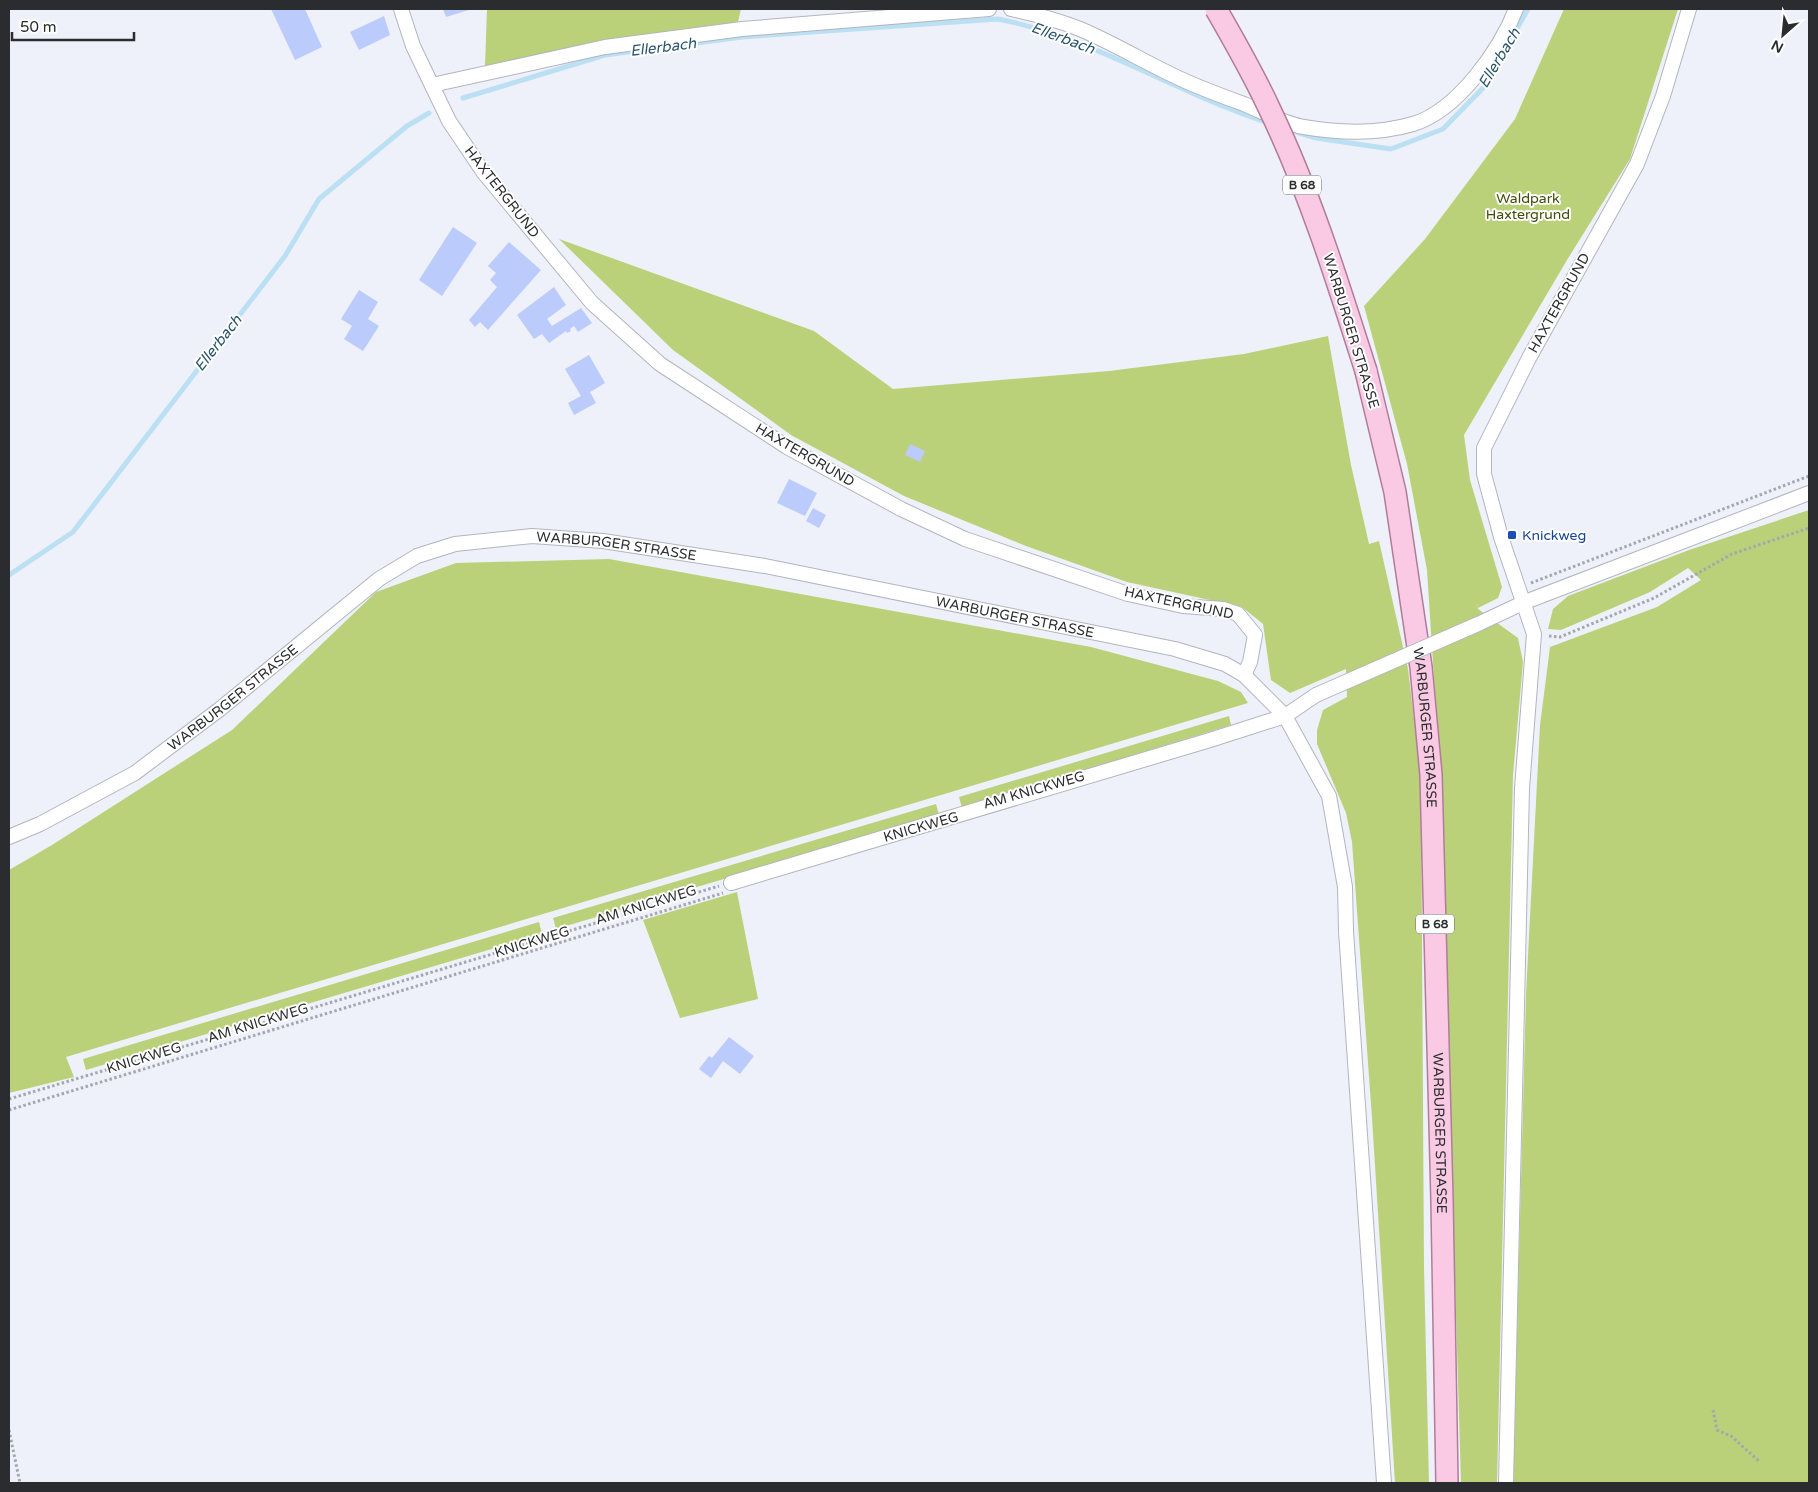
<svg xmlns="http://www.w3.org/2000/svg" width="1818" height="1492" viewBox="0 0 1818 1492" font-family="'Varela Round',sans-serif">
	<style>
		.green { fill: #bad179 }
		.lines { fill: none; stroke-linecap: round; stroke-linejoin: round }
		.stream { stroke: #bbdff3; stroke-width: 5 }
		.building { fill: #bbcbfc }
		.street-casing { stroke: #b2b5bd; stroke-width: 16 }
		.primary-casing { stroke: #b07c99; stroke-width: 24 }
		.path { stroke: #a5a7ae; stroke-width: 3; stroke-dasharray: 2.5 2.5; stroke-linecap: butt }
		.street { stroke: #fff; stroke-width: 14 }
		.primary { stroke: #facae4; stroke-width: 21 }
		.street-bridge-casing { stroke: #b2b5bd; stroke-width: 16; stroke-linecap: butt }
		.primary-bridge-casing { stroke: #b07c99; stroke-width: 24; stroke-linecap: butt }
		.street-bridge { stroke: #fff; stroke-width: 14 }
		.primary-bridge { stroke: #facae4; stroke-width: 21 }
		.transit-dot { fill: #1a4fb4; stroke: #fefefe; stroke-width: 2 }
		.labels { text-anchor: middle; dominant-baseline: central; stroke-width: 4; stroke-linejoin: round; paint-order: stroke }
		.shield { fill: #fefefe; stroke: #6a6b6d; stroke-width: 1 }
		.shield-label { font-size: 12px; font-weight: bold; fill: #2b2c2f }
		.street-label { font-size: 14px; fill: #2b2c2f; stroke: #fefefe }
		.park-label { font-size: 14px; fill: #414e0b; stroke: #fefefe }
		.transit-label { font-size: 14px; fill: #164399; stroke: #fefefe; text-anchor: start }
		.water-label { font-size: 15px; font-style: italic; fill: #295469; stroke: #fefefe }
	</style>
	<rect width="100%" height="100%" fill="#eef1fa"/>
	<path class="green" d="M487,9H741L738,22L604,40L485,66Z
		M1564,9H1678L1630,159L1567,260L1464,435L1470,480L1502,587L1498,598L1478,608L1476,601L1478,609L1518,638L1523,662L1513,775L1497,1483H1461L1440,772L1427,570L1407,464L1364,306L1425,239L1515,119Z
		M559,239L814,331L893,389L1109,371L1244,354L1328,336L1351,465L1369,544L1379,541L1408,669L1421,776L1424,1268L1429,1483H1395L1372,1118L1352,842L1346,813L1317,744V730L1323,710L1347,697L1346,669L1290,693L1271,680L1263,624L1242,607L1127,582L1026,546L904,496L791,435L673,350Z
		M1809,510V1483H1513L1526,994L1540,725L1550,647L1657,607L1701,580L1688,568L1650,592L1561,630L1548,629L1553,609L1568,596L1689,550Z
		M609,559L1091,647L1218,681L1241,692L1248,703L66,1057L74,1077L9,1093V870L52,845L232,730L376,592L456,563Z
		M1229,716L1231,725L962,808L959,797Z
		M936,804L939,815L556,929L553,918Z
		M737,892L758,999L680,1018L643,920Z
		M539,922L542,934L86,1070L83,1059Z"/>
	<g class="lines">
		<path class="stream" d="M463,98L605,55L742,37L998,19C1094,38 1176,93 1269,123
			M1296,132L1316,138L1391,149L1443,129L1484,87L1528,9
			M9,575L73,532L285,256L319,199L407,126L429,113"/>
	</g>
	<path class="building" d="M271,9H305L322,47L295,60Z
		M443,9H472L446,17Z
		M384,16L390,35L359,50L350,32Z
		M453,227L477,243L442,296L419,280Z
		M509,242L541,270L488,330L480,322L475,327L469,320L497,287L490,280L496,273L488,266Z
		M554,287L566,305L547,319L552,326L581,308L592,323L578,332L574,326L570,329L571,331L567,333L566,331L549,343L542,334L534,339L517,315Z
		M359,290L378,302L368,319L379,326L363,351L344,339L352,326L341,319Z
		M589,355L605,383L590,392L596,403L574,415L568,403L581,396L565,369Z
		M910,444L925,451L920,462L905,455Z
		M789,479L817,493L805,516L777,503Z
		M813,508L826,515L819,528L806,521Z
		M729,1037L754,1056L740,1074L723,1061L711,1078L699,1069L709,1056L712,1058Z"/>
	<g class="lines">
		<g class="street-casing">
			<g id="street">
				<path d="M401,9L413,46L449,121L484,173L592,303L660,364L787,447L901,509L965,539L1128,594L1183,606L1223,609L1238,614L1255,635L1250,662L1244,675"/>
				<path d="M1011,9C1034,14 1058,20 1080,29C1118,45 1154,68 1192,84C1209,91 1227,98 1244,104C1263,112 1285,124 1304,127C1339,133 1379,134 1413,124C1457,111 1500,50 1516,9"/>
				<path d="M432,85L605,47L742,29L989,9"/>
				<path d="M1478,624L1525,602L1809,493"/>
				<path id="s1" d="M9,837L40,824L135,773L220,709L379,579L417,556L455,544L532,536L603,541L765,566L1175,649L1225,664L1244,675L1285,716L1329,796L1345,887L1346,931L1384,1483"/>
				<path d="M731,883L1210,740L1285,716L1316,695"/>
				<path d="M1506,1483L1522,788L1534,634L1501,537L1484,474V448L1529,358L1637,164L1663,96L1689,9"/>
			</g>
		</g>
		<g class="primary-casing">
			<g id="primary">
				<path id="s2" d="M1366,371L1395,492L1421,667L1431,775L1442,1200L1447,1483"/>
			</g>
		</g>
		<path class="path" d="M1531,583L1809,476
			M1549,636L1560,637L1654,598L1732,554L1809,528
			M9,1099L719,886
			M9,1110L723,893
			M1713,1410L1717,1430L1731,1436L1760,1462
			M9,1430L20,1483"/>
		<use href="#street" class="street"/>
		<use href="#primary" class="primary"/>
		<g class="street-bridge-casing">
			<path id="street-bridge" d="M1316,695L1478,624"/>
		</g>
		<g class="primary-bridge-casing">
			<path id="primary-bridge" d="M1216,9C1235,42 1254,75 1270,110C1310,193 1338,283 1366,371"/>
		</g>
		<use href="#street-bridge" class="street-bridge"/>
		<use href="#primary-bridge" class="primary-bridge"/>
	</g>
	<rect class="transit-dot" x="1507" y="530" width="10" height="10" rx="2.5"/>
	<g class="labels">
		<g class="shield">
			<rect x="1283" y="175.5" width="38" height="19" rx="4"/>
			<rect x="1416" y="914.5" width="38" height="19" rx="4"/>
		</g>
		<g class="shield-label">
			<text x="1302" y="185">B 68</text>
			<text x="1435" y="924">B 68</text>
		</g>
		<g class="street-label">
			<text transform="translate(502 192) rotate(52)">HAXTERGRUND</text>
			<text transform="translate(1559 303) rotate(-61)">HAXTERGRUND</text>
			<text transform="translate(1351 331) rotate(73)">WARBURGER STRASSE</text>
			<text transform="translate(805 455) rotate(30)">HAXTERGRUND</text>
			<text stroke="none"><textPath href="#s1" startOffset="700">WARBURGER STRASSE</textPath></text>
			<text transform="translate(1179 603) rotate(12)">HAXTERGRUND</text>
			<text stroke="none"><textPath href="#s1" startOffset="1105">WARBURGER STRASSE</textPath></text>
			<text stroke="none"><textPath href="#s1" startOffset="265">WARBURGER STRASSE</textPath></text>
			<text stroke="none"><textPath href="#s2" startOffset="362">WARBURGER STRASSE</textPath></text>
			<text transform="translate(1034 790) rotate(-16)">AM KNICKWEG</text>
			<text transform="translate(921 827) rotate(-16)">KNICKWEG</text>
			<text transform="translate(646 905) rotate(-17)">AM KNICKWEG</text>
			<text transform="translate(532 942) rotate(-17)">KNICKWEG</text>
			<text transform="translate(258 1023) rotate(-17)">AM KNICKWEG</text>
			<text transform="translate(144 1058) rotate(-17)">KNICKWEG</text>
			<text stroke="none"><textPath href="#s2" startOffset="768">WARBURGER STRASSE</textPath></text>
		</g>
		<g class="park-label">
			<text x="1528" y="198">Waldpark<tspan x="1528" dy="16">Haxtergrund</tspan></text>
		</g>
		<g class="transit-label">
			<text x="1522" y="535">Knickweg</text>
		</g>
		<g class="water-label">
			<text transform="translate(1063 38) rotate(20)">Ellerbach</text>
			<text transform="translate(663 47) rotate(-7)">Ellerbach</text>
			<text transform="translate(1499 58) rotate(-59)">Ellerbach</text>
			<text transform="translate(218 343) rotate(-52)">Ellerbach</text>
		</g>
	</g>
	<rect width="1818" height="1492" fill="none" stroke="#2b2c2f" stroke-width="20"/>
	<g transform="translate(1783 35) rotate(207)" stroke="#fefefe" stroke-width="4" paint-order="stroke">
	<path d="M0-4L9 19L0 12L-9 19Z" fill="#2b2c2f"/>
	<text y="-8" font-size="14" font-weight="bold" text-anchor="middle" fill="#2b2c2f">N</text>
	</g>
	<path d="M12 32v8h122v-8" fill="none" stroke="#2b2c2f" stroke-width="2.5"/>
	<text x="20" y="32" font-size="15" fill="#2b2c2f" stroke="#fefefe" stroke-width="4" paint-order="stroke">50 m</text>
</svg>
